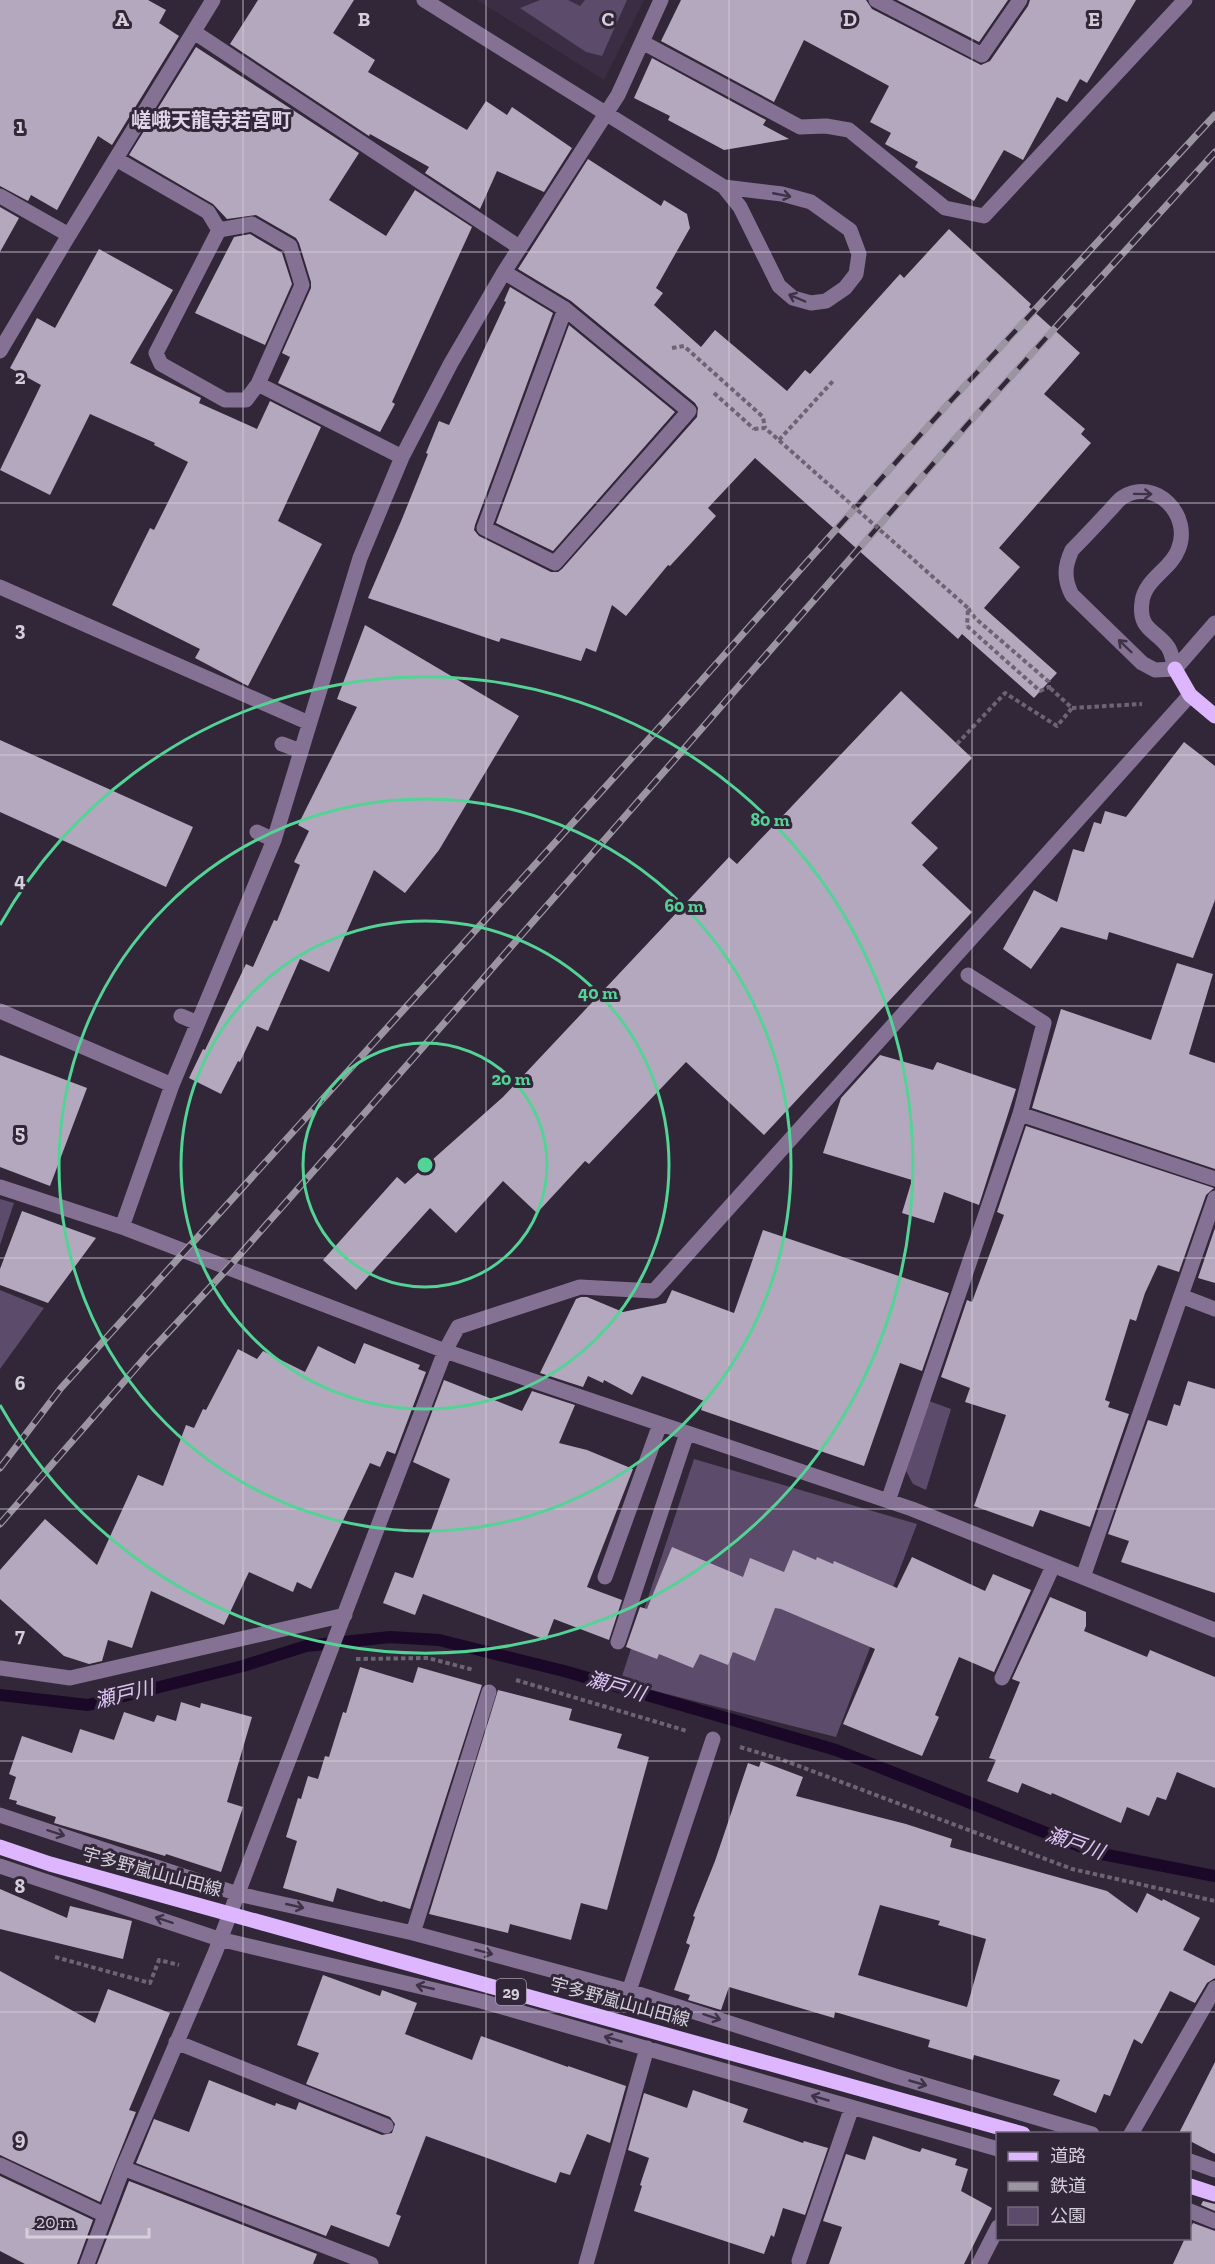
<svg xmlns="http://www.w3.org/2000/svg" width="1215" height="2264" viewBox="0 0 1215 2264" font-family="'Zilla Slab','Noto Sans JP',serif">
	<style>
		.built { fill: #3a2d44 }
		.green { fill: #5d4b6b }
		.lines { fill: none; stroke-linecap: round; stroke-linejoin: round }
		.stream { stroke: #1b0727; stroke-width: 12 }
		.building { fill: #b4a8be; fill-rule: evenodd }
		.path { stroke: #6d6473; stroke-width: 4; stroke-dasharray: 4.5 3; stroke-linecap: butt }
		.minor { stroke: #847194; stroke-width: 15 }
		.major { stroke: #deb6ff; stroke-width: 15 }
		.rail-casing { stroke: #9b94a1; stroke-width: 7 }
		.rail { stroke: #312738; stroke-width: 4.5; stroke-dasharray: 14; stroke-linecap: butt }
		.path-bridge { stroke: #6d6473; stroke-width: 4; stroke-dasharray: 4.5 3; stroke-linecap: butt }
		.major-bridge { stroke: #deb6ff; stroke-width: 15 }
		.oneway { stroke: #3d3246 }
		.grid { fill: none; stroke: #d5cfdb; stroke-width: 1.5; stroke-opacity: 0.55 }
		.ring { fill: none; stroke: #54d396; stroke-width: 3 }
		.labels { text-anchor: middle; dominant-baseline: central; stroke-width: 6; stroke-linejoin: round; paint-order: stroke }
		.shield { fill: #312738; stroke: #a49daa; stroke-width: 1.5 }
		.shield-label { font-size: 16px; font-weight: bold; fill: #d5cfdb }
		.street-label { font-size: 18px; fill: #d5cfdb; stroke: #312738 }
		.neighbourhood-label { font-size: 20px; font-weight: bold; fill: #e0d4ea; stroke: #312738 }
		.water-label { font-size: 20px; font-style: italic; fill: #e0c4f8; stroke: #312738 }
		.grid-label { font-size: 20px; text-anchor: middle; font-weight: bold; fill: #d5cfdb; stroke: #312738; stroke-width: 6; stroke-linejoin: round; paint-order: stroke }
		.centre { fill: #54d396; stroke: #312738; stroke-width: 3 }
		.ring-label { font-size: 18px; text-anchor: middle; font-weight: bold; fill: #54d396; stroke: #312738; stroke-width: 6; stroke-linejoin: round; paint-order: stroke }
	</style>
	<rect width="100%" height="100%" fill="#312738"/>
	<path class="built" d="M477,0H644L604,80Z"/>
	<path class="green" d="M540,0H568L580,6L585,0H627L602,56L586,52L520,8Z
		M0,1199L14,1203L0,1245Z
		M0,1290L44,1308L0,1369Z
		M929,1401L951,1409L926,1490L913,1484L905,1469Z
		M694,1459L917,1524L836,1737L620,1682Z"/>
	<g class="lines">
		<path class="stream" d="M0,1695L88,1705L243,1666L306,1646L390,1637L439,1640L564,1671L836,1750L1097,1853L1215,1876"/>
	</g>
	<path class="building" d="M0,0H148L166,10L159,23L179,36L112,145L98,136L57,210L31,195L28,201L0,186Z
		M258,0H354L333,33L375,60L368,72L467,130L486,101L507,115L512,107L572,148L544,192L497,171L480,209L425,173L429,167L370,134L369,136L230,44Z
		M681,0H866L872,9L981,65L990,61L1028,6L1030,0H1136L1087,83L1080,79L1067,102L1057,97L1023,160L1004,150L974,201L915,167L918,162L885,144L891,133L870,122L889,86L804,40L774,102L661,41Z
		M897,0H1008L979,42Z
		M196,47L359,153L329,200L386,236L415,190L472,227L392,402L395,404L380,432L278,383L290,357L282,353L311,288V282L299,243L296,238L256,215L227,219L213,204L129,155Z
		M652,58L766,120L763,125L789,139L724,150L668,120L670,116L634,98Z
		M588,159L661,206L664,200L687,214L690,228L656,288L663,293L654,305L701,347L715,330L787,391L805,370L810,374L900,274L904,278L949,229L1031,304L1029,307L1080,353L1044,394L1085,429L1081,434L1091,443L999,548L1020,567L984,608L1057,673L1034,698L962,634L958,639L755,458L708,508L716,516L670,566L668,565L626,616L612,605L596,652L586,648L581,661L501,638L499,642L368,598L402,519L428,454L426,453L439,421L449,425L506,302L504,301L510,287L553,313L475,525L474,530L479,536L551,572H558L562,569L697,417L698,408L695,403L571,301L518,269Z
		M0,207L19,218L0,252Z
		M250,234L282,253L292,284L265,345L195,313L234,237Z
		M99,249L173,290L130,363L201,398L199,403L257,429L270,401L321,427L278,521L322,544L248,686L195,658L200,649L112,605L150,528L154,530L188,462L154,445L155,443L90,414L50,495L0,470L41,385L10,368L37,318L55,328Z
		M569,325L675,412L553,551L496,523Z
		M365,625L519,716L439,850L405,893L374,870L329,972L300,959L268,1031L257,1026L240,1062L238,1061L221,1094L189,1078L203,1049L205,1050L246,964L253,967L274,920L277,921L300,865L294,862L309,831L298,825L357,707L337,699Z
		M901,691L972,758L911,823L938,848L922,865L972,912L764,1135L686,1062L589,1164L585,1161L537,1213L503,1181L456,1233L430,1208L356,1290L323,1260L397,1177L405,1184L503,1097L729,857L737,864Z
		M0,740L193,827L166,887L0,812Z
		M1184,742L1215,766V900L1193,958L1109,932L1107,940L1061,927L1031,969L1003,949L1034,890L1057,902L1073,849L1084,852L1094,822L1101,824L1105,811L1126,817Z
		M1177,963L1213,974L1189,1054L1215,1063V1169L1032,1108L1061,1009L1151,1040Z
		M0,1055L87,1088L50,1186L0,1167Z
		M880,1055L933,1070L937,1062L1016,1089L979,1205L944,1192L934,1223L902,1213L912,1180L823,1153L841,1098Z
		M1026,1126L1214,1188L1206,1195L1179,1272L1158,1265L1145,1293L1136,1321L1130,1319L1105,1400L1110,1402L1108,1407L1129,1414L1090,1527L1040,1510L1033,1527L974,1506L1006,1415L965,1402L970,1388L941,1377L967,1300L972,1302L1004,1215L997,1212Z
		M22,1211L96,1238L48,1303L0,1285V1269Z
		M1215,1228V1283L1198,1278Z
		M763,1230L949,1293L922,1371L900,1363L864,1466L701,1410L704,1401L642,1376L632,1395L604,1380L603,1383L588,1376L583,1387L540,1373L576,1299L581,1297H587L623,1312L666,1303L672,1290L734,1313Z
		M364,1343L420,1365L418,1369L426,1372L395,1454L387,1451L380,1467L370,1463L311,1589L297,1582L293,1592L249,1572L224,1625L151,1591L132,1648L108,1640L102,1661L89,1664L64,1656L0,1599V1570L45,1519L97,1565L138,1475L163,1486L186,1425L194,1428L203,1409L206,1410L238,1349L257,1359L263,1351L305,1372L318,1346L355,1364Z
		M444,1380L522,1411L532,1391L575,1405L559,1443L587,1450L633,1469L587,1587L622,1600L609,1640L554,1619L546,1640L423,1594L415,1615L383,1603L395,1572L413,1578L450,1479L413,1462Z
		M1188,1381L1215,1389V1593L1121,1562L1129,1541L1108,1534L1148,1420L1167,1426L1174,1404L1180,1406Z
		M672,1547L743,1577L750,1558L784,1572L793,1550L816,1560L817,1557L833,1564L834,1561L897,1588L912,1557L985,1591L993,1574L1031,1590L994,1672L959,1657L935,1715L939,1717L922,1756L843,1724L875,1649L781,1609L775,1608L755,1661L733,1652L728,1665L700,1654L693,1668L659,1654L657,1659L626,1647L640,1607L647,1609Z
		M1050,1597L1086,1612V1626L1084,1631L1147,1657L1150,1650L1215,1677V1788L1177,1772L1166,1800L1157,1797L1149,1816L1127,1807L1121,1823L1052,1793L1051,1795L1022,1783L1018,1793L987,1781L996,1760L989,1758L1020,1682L1012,1679Z
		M360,1667L413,1683L418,1667L482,1685L410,1909L383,1901L382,1902L337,1888L333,1902L283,1888L297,1841L286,1837L298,1798L301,1799L308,1776L318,1779L325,1756L329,1757L343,1712L346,1713Z
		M498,1690L572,1709L569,1720L622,1734L617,1748L649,1757L607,1910L581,1903L571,1940L510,1924L508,1933L429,1914Z
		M181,1702L200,1708L201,1703L252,1717L227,1802L243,1807L221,1872L166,1854L165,1856L54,1823L56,1817L16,1804L17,1801L9,1799L16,1777L9,1774L22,1736L72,1753L80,1729L114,1740L124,1712L154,1722L157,1715L176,1721Z
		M761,1761L803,1777L796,1796L906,1824L952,1839L950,1847L1107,1891L1137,1913L1147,1893L1162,1901L1163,1899L1200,1918L1183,1950L1215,1966V1978L1207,1983L1195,2003L1170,1991L1142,2044L1134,2039L1110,2096L1104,2094L1096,2113L1053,2095L1060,2080L974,2055L973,2060L928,2047L930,2040L835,2012L834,2018L729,1987L721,2010L688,2000L690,1995L674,1990L690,1945L686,1943L695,1917L693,1916L715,1861L748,1763L759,1767ZM880,1905L940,1921L938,1925L986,1939L967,2007L858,1975Z
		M0,1889L67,1918L70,1906L132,1921L123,1959L0,1929Z
		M0,1971L95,2023L108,1989L170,2013L129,2110L136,2112L100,2202L0,2155Z
		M323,1975L380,1996L382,1990L417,2003L405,2034L472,2060L481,2036L568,2067V2066L626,2086L610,2143L587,2134L570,2175L560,2172L556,2183L426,2136L396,2214L401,2216L389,2247L331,2225L326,2236L136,2163L154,2119L189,2132L209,2080L275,2106L276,2103L296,2110L299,2102L382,2135L392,2133L395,2124L390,2117L306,2084L319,2053L297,2045Z
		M1215,2062V2154L1190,2141V2133H1179Z
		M693,2090L748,2109L743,2122L803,2143L804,2141L828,2148L805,2215L783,2208L774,2237L771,2235L764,2254L634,2211L642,2186L640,2185L649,2158L628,2150L644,2093L687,2108Z
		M873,2136L913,2150L920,2152L922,2148L957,2159L955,2165L968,2169L961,2191L992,2208L964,2264H829L842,2227L823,2221L846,2154L865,2160Z
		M0,2176L93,2220L77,2264H25L0,2251Z
		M129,2181L317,2254L313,2264H97Z
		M1203,2201L1215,2204V2211L1201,2205Z
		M1193,2223L1215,2231V2264H1173L1185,2238H1190V2229Z"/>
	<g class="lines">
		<path class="path" d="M672,348L684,346L763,417L765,428
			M714,393L754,429
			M779,440L833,381
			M967,626L1040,691L1049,687V682L975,618L968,608
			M1072,708L1142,704
			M957,744L1005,693L1057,726L1072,708L1049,687
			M356,1659L428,1658L474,1670
			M516,1680L687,1731
			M740,1747L783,1760L1072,1869L1215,1901
			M55,1957L150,1983L159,1960L179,1965"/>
		<path class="minor" d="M424,0L724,187L740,207L779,286L793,298L811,303L826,301L845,288L856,274L859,254L850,230L811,202L782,194L724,187
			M876,0L982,55L1020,0
			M194,32L519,247
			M642,42L800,127L826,126L849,130L945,208L984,216L1185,0
			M116,159L208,212L219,230
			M0,196L69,235L213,0
			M504,272L565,309L689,411L555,563L484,528L565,309
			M0,351L69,235
			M258,384L246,400H225L161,364L156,353L219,230L252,224L290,246L302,285L258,384L402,457
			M0,587L309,723
			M1175,669C1173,662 1172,653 1168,647C1156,630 1138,630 1142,602C1144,580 1171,569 1178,550C1193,515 1155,477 1123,497C1118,500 1114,506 1110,510C1098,523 1085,537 1072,550C1064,567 1064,579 1072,595L1142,663L1155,670L1175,669L1215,623
			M282,744L301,751
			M257,832L274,840
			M0,1011L172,1085
			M181,1016L198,1023
			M1020,1114L1215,1179
			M0,1187L122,1227L445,1351L912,1509L1215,1630
			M122,1227L172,1085L274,840L360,558L402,457L451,363L504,272L618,95L661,0
			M1181,1296L1215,1309
			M888,1501L1020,1114L1044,1023L968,975
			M605,1577L660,1424
			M1083,1577L1215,1198
			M618,1642L687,1433
			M0,1668L70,1678L345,1615
			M1002,1678L1053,1566
			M0,1815L238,1894L413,1933L629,1991L895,2076L1092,2134
			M0,1866L219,1939L481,2001L998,2149
			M413,1933L489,1692
			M629,1991L713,1739
			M176,2042L386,2126
			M1131,2134L1215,1988
			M1190,2161L1215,2170
			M0,2165L105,2215
			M123,2168L371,2264
			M1190,2211L1215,2221
			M799,2261L852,2107
			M87,2264L123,2168L215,1953L445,1351L458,1327L580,1287L654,1291L1190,695
			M586,2264L647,2048
			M979,2264L998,2227"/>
		<path class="major" d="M1175,669L1190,695L1215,716"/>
		<g class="rail-casing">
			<path id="rail" d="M0,1468L61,1388L685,699L946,406L1215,115
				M0,1524L149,1353L228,1268L461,1004L967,425L1215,152"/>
		</g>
		<use href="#rail" class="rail"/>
		<path class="path-bridge" d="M754,429L765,428L968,608L967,626"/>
		<path class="major-bridge" d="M0,1847L50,1864L1023,2134
			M1190,2186L1215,2194"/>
	</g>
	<defs><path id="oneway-shaft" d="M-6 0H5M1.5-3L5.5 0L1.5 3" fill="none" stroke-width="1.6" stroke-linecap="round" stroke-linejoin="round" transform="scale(1.5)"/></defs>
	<g class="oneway">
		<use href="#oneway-shaft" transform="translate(782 195) rotate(11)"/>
		<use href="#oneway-shaft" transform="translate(797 298) rotate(-157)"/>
		<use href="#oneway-shaft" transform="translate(1143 494) rotate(1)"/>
		<use href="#oneway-shaft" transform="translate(1125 646) rotate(-136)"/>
		<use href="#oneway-shaft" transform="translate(56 1833) rotate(18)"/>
		<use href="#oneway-shaft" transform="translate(295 1906) rotate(13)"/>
		<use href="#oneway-shaft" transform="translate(164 1920) rotate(-162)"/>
		<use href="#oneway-shaft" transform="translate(484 1952) rotate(15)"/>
		<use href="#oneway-shaft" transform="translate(425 1987) rotate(-167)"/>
		<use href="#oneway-shaft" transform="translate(712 2017) rotate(18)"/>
		<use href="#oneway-shaft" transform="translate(613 2039) rotate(-164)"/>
		<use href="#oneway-shaft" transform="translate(918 2083) rotate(16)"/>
		<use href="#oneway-shaft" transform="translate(820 2098) rotate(-164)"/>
	</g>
	<path class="grid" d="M243,0V2264M486,0V2264M729,0V2264M972,0V2264M0,252H1215M0,503H1215M0,755H1215M0,1006H1215M0,1258H1215M0,1509H1215M0,1761H1215M0,2012H1215"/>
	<g class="ring">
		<circle cx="425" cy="1165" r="122"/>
		<circle cx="425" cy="1165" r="244"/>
		<circle cx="425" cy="1165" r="366"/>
		<path d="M0 925A488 488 0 1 1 0 1405"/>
	</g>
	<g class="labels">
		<rect class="shield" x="496" y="1979" width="30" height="26" rx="4.5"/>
		<g class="shield-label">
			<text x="511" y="1992">29</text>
		</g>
		<g class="street-label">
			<text transform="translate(152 1872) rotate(15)">宇多野嵐山山田線</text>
			<text transform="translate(620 2002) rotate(15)">宇多野嵐山山田線</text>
		</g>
		<g class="neighbourhood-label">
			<text x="211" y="120">嵯峨天龍寺若宮町</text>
		</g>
		<g class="water-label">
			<text transform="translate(616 1686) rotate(16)">瀬戸川</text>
			<text transform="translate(124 1694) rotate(-14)">瀬戸川</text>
			<text transform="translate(1075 1843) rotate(19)">瀬戸川</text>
		</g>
	</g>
	<g class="grid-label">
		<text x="122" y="26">A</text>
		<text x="364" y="26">B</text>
		<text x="608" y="26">C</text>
		<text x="850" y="26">D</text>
		<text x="1094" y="26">E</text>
		<text x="20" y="133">1</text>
		<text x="20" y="384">2</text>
		<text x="20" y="636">3</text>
		<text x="20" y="887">4</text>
		<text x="20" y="1139">5</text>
		<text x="20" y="1390">6</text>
		<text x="20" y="1642">7</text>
		<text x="20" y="1893">8</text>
		<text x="20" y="2145">9</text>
	</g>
	<circle cx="425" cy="1165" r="9" class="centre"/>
	<g class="ring-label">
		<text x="770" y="826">80 m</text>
		<text x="684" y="912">60 m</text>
		<text x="598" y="999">40 m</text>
		<text x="511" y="1085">20 m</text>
	</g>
	<rect x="996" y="2132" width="195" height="108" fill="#312738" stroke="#736a79" stroke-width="1.5"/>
	<rect x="1008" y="2152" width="30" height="9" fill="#deb6ff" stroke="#736a79" stroke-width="1.5"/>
	<text x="1050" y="2162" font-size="18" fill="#d5cfdb">道路</text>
	<rect x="1008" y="2182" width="30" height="9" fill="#9b94a1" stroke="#736a79" stroke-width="1.5"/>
	<text x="1050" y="2192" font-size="18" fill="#d5cfdb">鉄道</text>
	<rect x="1008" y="2207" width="30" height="18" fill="#5d4b6b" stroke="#736a79" stroke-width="1.5"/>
	<text x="1050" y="2222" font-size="18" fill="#d5cfdb">公園</text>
	<path d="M27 2228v9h122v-9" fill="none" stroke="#d5cfdb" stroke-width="3"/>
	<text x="36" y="2228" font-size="18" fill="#d5cfdb" stroke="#312738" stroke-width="4.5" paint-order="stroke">20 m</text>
</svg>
